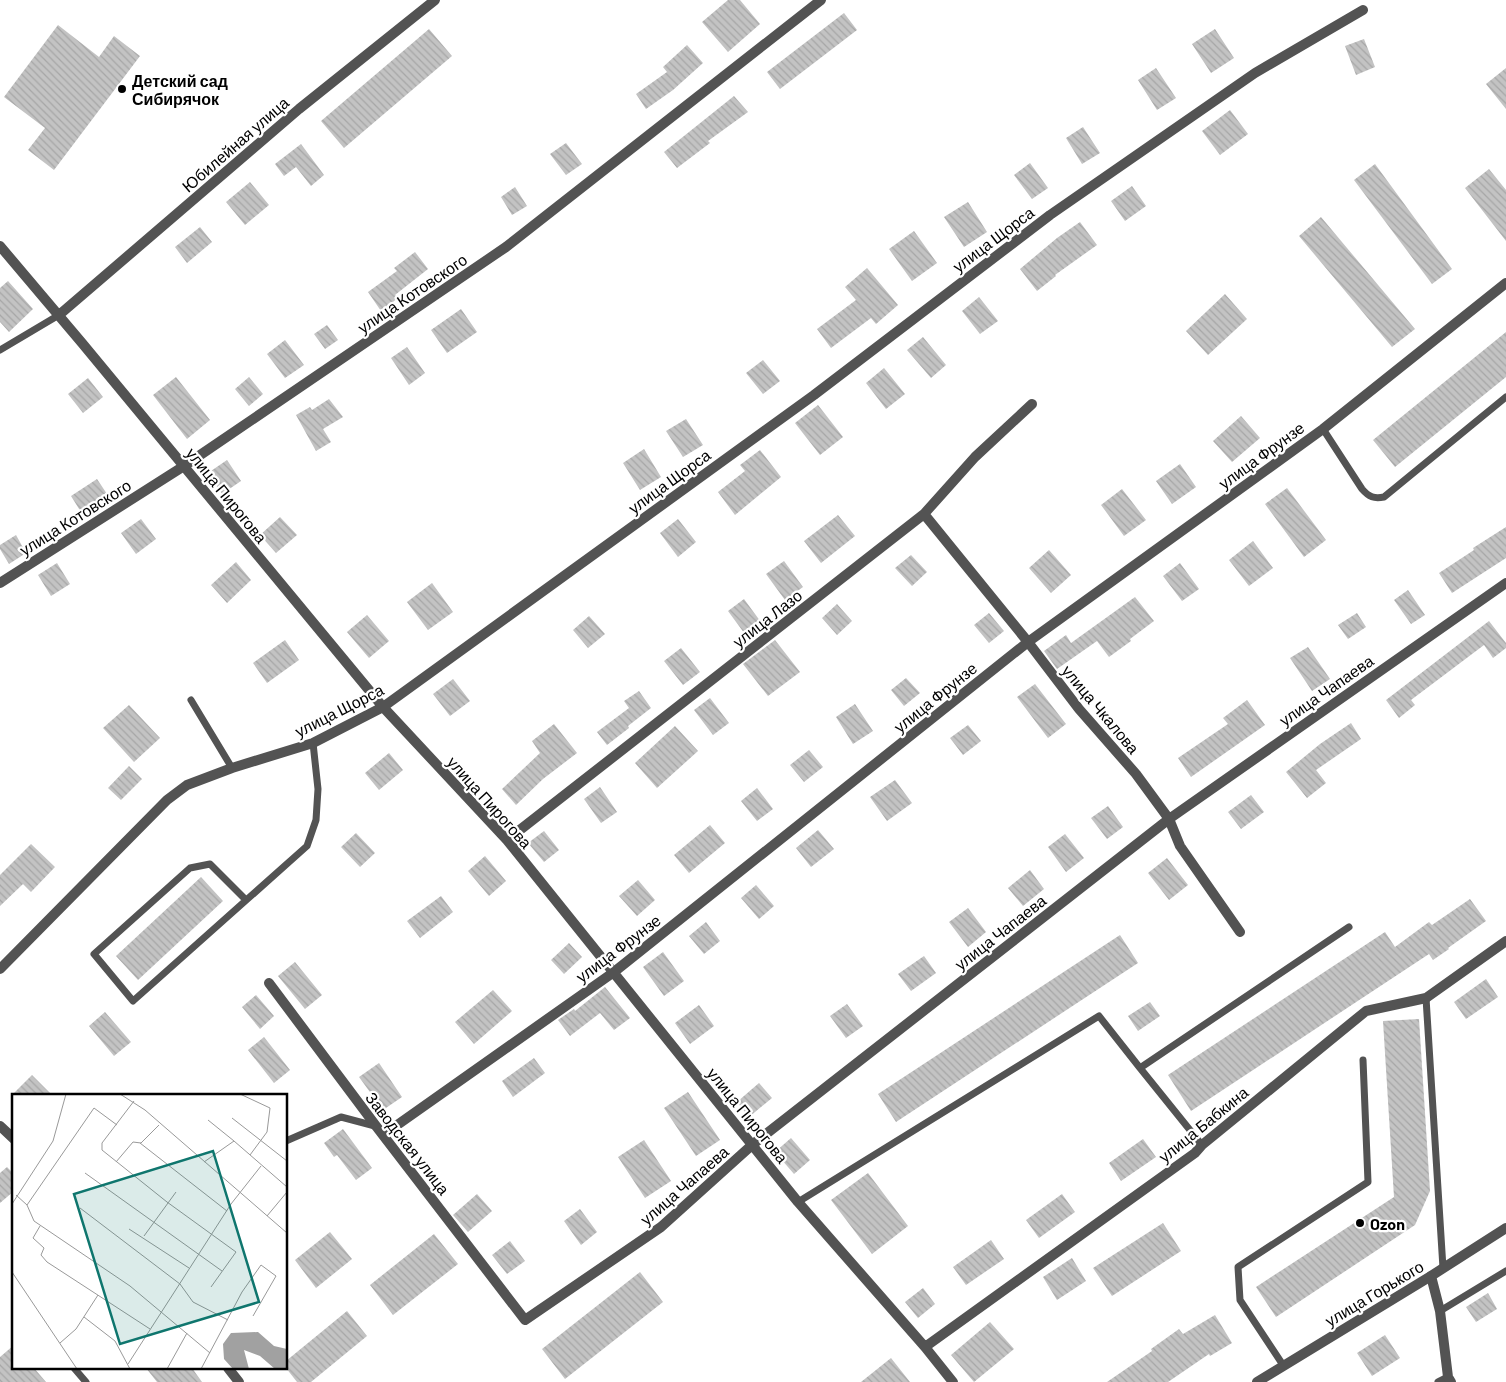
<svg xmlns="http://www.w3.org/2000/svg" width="1506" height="1382" viewBox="0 0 1506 1382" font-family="Barlow,sans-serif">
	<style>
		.building { fill: url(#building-back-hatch) }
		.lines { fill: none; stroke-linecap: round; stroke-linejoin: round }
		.service { stroke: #535353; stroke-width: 7 }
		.minor { stroke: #535353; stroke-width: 10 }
		.tertiary { stroke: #535353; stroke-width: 10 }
		.poi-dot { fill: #000; stroke: #fff; stroke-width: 2 }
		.labels { text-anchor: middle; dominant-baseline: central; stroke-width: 4.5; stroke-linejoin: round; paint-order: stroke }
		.poi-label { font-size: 16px; font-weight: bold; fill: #000; stroke: #fff; text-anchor: start }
		.street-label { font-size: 16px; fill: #000; stroke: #fff }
		.inset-road { fill: none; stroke: #999; stroke-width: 1 }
		.view { fill: #0f766e; fill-opacity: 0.15; stroke: #0f766e; stroke-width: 2.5 }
		.inset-edge { fill: none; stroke: #000; stroke-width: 2.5 }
	</style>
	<defs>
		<pattern id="building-back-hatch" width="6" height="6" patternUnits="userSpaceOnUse" patternTransform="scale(1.25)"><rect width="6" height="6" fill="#c3c3c3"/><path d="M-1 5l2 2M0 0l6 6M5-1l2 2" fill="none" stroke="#a6a6a6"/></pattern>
	</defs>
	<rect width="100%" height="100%" fill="#fff"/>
	<path class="building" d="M728,0H740L760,24L728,52L702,22Z
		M844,13L857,30L780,89L767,72Z
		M58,25L99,57L114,36L140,56L54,170L28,150L45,128L4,97Z
		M429,29L452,56L344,148L321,121Z
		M1215,29L1234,58L1211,73L1192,44Z
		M1364,39L1375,67L1356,75L1345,46Z
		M687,45L703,63L673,90L646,109L636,94L667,72L663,67Z
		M1156,68L1176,98L1157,110L1138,80Z
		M1506,68V109L1486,84Z
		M734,96L748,112L708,141L710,143L677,168L664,152Z
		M1230,110L1248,134L1220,155L1202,131Z
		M1083,127L1100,153L1082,164L1066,138Z
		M566,143L582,164L566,175L550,154Z
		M301,144L324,175L311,186L296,167L284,176L275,164Z
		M1030,163L1048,188L1032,199L1014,175Z
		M1375,164L1452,269L1432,284L1354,180Z
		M1489,169L1506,190V241L1465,188Z
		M250,182L269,205L245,225L226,202Z
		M1132,186L1146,206L1125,221L1111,201Z
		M515,187L527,206L512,215L501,197Z
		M968,202L987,232L964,247L944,217Z
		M1321,217L1415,329L1392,347L1299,236Z
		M1080,222L1097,245L1055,275L1056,276L1037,291L1020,269L1057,238Z
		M200,227L212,242L187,263L175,247Z
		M914,231L937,263L912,281L889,249Z
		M415,252L428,269L395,295L398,298L381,311L368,292L397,271L394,268Z
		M867,268L898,305L876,324L871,318L831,348L817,329L856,300L845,287Z
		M8,281L33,309L9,332L0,322V288Z
		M1225,294L1247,319L1208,355L1186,331Z
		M979,297L998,321L980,334L962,311Z
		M461,309L477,332L447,353L431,330Z
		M327,325L338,340L325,349L314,334Z
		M1506,332V377L1395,467L1373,440Z
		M923,337L946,365L931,378L907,350Z
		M285,340L304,365L285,378L267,354Z
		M407,347L425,373L409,385L391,358Z
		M763,360L780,381L763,394L746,373Z
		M884,368L905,394L886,409L866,383Z
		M176,377L210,420L187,439L153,395Z
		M249,377L263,394L249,406L235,389Z
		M88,378L103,397L83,413L68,394Z
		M329,399L343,417L323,429L331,442L316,451L296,415L310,407L312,410Z
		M818,405L843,437L820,455L795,423Z
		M1241,416L1260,438L1232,462L1213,441Z
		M686,419L703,445L683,457L666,431Z
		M644,449L661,477L640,490L623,463Z
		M760,450L781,477L735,515L718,492L745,471L740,465Z
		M227,460L241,481L222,494L208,473Z
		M1180,464L1196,487L1172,504L1156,481Z
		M97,479L107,494L81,512L71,496Z
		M1287,488L1326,540L1304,557L1265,504Z
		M1122,489L1146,520L1124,536L1101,505Z
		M838,515L855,536L821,563L804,541Z
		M280,517L297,535L276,553L260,535Z
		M141,519L156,539L136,554L121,533Z
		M678,519L696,542L678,557L660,533Z
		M1506,527V558L1452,593L1439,573L1474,550L1473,548Z
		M16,535L26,553L9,564L0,549V545Z
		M1253,541L1273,568L1249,586L1229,560Z
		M1049,550L1071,575L1051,593L1029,568Z
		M911,555L927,572L912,586L895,568Z
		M784,561L803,587L785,600L766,574Z
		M236,562L251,580L227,603L211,585Z
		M57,563L70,584L51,596L38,575Z
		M1180,563L1199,589L1182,601L1163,576Z
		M432,583L453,612L428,630L407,602Z
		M1408,590L1425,615L1411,624L1394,600Z
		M1135,597L1154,621L1130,639L1131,641L1109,657L1097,641L1057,669L1044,651L1066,635L1071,643Z
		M744,599L766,629L750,641L728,611Z
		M837,604L852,621L837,635L822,618Z
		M989,613L1004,631L989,643L974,625Z
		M1357,613L1366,627L1348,639L1338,625Z
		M367,615L389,641L369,658L347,632Z
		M589,616L605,634L588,648L573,630Z
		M1489,621L1506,643V648L1493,658L1484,645L1411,700L1415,705L1399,718L1386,700Z
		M285,640L299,660L267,683L253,663Z
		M775,640L800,672L768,696L743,664Z
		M1308,647L1330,679L1312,691L1290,658Z
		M681,648L700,672L683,685L664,661Z
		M906,678L920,693L904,706L891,690Z
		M453,679L470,701L450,716L433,694Z
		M1035,684L1066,724L1048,738L1017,697Z
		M639,691L651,708L628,726L629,728L607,745L597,732L629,708L624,701Z
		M710,698L729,723L713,735L694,710Z
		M1247,700L1265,725L1191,777L1178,758L1228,724L1223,718Z
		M855,704L873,731L853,744L836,717Z
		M129,705L160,738L134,762L103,728Z
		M1351,723L1361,739L1316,770L1326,783L1307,798L1286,772L1320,744Z
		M554,724L577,753L543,779L516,805L502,789L540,753L532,741Z
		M968,725L981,741L963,755L950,738Z
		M675,726L698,751L657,788L635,763Z
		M809,750L823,767L804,782L790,765Z
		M389,753L403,770L379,790L365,773Z
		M129,766L142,779L121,800L108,788Z
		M895,780L912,803L887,821L870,797Z
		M600,787L617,812L601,823L584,799Z
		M757,788L773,809L757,821L741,801Z
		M1251,795L1264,812L1241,829L1228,812Z
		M1108,806L1123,827L1107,839L1091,818Z
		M710,825L725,843L689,873L674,855Z
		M818,830L834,849L811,867L796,848Z
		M544,831L559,850L544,862L528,843Z
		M356,833L375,853L360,867L341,847Z
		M1065,834L1084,858L1066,872L1048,847Z
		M31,844L55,867L31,892L23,884L0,906V875Z
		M485,856L506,881L489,896L468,871Z
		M1167,858L1188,885L1169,900L1148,873Z
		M1030,870L1044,889L1023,906L1008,888Z
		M201,877L223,901L138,980L116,956Z
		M638,880L655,900L637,916L619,896Z
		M756,885L774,906L759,919L741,898Z
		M441,896L453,912L420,938L407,921Z
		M1470,899L1486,921L1448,948L1449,949L1433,960L1429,954L1191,1111L1168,1075L1385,932L1395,947L1429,922L1432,925Z
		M968,908L986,932L968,947L949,922Z
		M706,922L720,941L704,954L689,936Z
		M1120,935L1138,963L896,1122L878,1094Z
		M569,943L582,957L564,974L551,960Z
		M663,952L684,981L664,996L643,967Z
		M924,956L936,973L911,991L898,974Z
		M295,962L322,995L305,1009L278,976Z
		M1486,979L1498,997L1466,1019L1454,1002Z
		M605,987L630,1018L614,1030L600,1013L570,1036L558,1020L574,1009L575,1011Z
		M493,990L512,1011L474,1044L455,1022Z
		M256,995L274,1016L260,1029L242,1007Z
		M1150,1002L1160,1016L1138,1031L1128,1016Z
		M847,1004L863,1026L846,1038L830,1016Z
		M699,1005L714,1026L690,1044L675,1023Z
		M105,1012L131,1042L114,1056L89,1026Z
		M1419,1019L1430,1191L1415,1225L1276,1317L1256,1287L1394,1197L1383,1021Z
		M264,1037L290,1070L274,1083L248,1050Z
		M534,1058L545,1073L513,1097L502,1081Z
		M379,1063L402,1097L383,1110L359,1077Z
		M32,1075L53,1096H11Z
		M759,1083L772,1098L749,1117L737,1102Z
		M688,1092L720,1140L696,1156L664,1108Z
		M343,1129L372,1168L356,1180L337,1155L334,1157L324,1143Z
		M791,1138L810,1160L794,1174L775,1152Z
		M1143,1139L1156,1157L1121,1181L1109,1163Z
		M644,1140L671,1181L645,1198L618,1157Z
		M7,1167L14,1174V1191L0,1203V1173Z
		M868,1173L908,1226L872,1254L831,1200Z
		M477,1194L492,1211L468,1232L453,1215Z
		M1062,1194L1075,1212L1039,1238L1026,1220Z
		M580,1209L597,1232L581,1245L564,1221Z
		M1163,1223L1181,1251L1112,1296L1093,1268Z
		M330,1232L352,1259L316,1288L295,1260Z
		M434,1234L458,1264L393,1315L370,1285Z
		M991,1240L1004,1259L966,1285L953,1267Z
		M510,1241L525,1261L507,1274L492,1255Z
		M1072,1258L1086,1281L1057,1300L1043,1277Z
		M640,1272L663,1302L565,1379L542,1349Z
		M923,1288L935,1304L918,1318L905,1302Z
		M1488,1293L1497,1309L1476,1322L1466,1307Z
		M347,1311L367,1336L311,1382H297L286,1368V1361Z
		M1215,1315L1232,1343L1210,1356L1209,1354L1168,1382H1107L1152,1351L1151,1349L1179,1329L1183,1334Z
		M990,1322L1014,1349L974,1382L951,1355Z
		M1385,1335L1400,1358L1372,1376L1357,1353Z
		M14,1345V1368H34L46,1382H0V1357Z
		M891,1358L910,1382H861Z
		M146,1368H192L202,1382H157Z"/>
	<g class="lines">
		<path class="service" d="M0,350L59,315
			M1323,429L1362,489C1369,497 1374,499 1384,497L1506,397
			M191,700L232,768
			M246,900L210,864L190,868L94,954L133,1001L307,846L316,820L318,789L313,743
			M1426,998L1443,1268
			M286,1141L341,1117L375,1126
			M1202,1145L1140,1068L1349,927
			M798,1202L1099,1016L1140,1068
			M1440,1311L1506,1271
			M1283,1365L1240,1300L1238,1267L1368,1182L1363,1060
			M74,1368L86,1382
			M1438,1382L1448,1377"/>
		<path class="minor" d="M0,246L82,343L383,707L507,840L798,1202L925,1347L953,1382
			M59,315L299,109L435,0
			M924,514L1028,642L1079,709L1136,774L1169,819L1180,846L1240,932
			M0,583L184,466L506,247L821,0
			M507,840L924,514L975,457L1032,404
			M0,969L167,800L187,785L232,768L313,743L383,707L814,395L1050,215L1255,73L1363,10
			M269,983L376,1126L525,1320L661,1227L752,1145L1169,819L1506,583
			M0,1126L14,1139
			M383,1135L614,972L1028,642L1323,429L1506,283
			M1431,1276L1440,1311L1448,1377L1451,1382
			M925,1347L1195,1153L1202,1145L1366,1011L1426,998L1506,941
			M228,1368L239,1382"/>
		<path class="tertiary" d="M1257,1382L1431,1276L1506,1228"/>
	</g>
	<g class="poi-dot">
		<circle cx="122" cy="89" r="5"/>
		<circle cx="1360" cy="1223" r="5"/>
	</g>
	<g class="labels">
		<g class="poi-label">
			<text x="132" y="80">Детский сад<tspan x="132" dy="18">Сибирячок</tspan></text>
			<text x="1370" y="1223">Ozon</text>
		</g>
		<g class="street-label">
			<text transform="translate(235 144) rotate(-41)">Юбилейная улица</text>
			<text transform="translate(993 239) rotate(-37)">улица Щорса</text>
			<text transform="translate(412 293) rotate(-34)">улица Котовского</text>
			<text transform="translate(1261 455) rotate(-36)">улица Фрунзе</text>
			<text transform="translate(669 481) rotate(-36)">улица Щорса</text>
			<text transform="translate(227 495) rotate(51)">улица Пирогова</text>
			<text transform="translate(75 517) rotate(-32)">улица Котовского</text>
			<text transform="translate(767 618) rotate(-38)">улица Лазо</text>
			<text transform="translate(1326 690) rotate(-35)">улица Чапаева</text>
			<text transform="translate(935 697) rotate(-39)">улица Фрунзе</text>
			<text transform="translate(1101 709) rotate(50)">улица Чкалова</text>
			<text transform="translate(339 710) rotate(-27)">улица Щорса</text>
			<text transform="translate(490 802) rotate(48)">улица Пирогова</text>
			<text transform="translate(1000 932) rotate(-38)">улица Чапаева</text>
			<text transform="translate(618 948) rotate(-37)">улица Фрунзе</text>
			<text transform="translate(748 1115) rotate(51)">улица Пирогова</text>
			<text transform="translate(1203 1124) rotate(-39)">улица Бабкина</text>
			<text transform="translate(408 1143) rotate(52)">Заводская улица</text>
			<text transform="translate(684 1185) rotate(-41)">улица Чапаева</text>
			<text transform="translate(1374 1293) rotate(-31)">улица Горького</text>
		</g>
	</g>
	<g transform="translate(12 1094)">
		<rect width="275" height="275" fill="#fff"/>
		<path d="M246,238L262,252L275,255V275H263L248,262L232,256L237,275H221L212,265L211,250L219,239Z" fill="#a1a1a1"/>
		<path class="inset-road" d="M108,0L133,16L275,139M228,0L258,14L255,38L238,61M122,7L90,49V56L155,108L224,158L199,193M220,24L275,67M196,26L222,47M128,49L215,117M104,68L121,48L129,49L147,31M192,68L222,47L275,93M73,79L210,177M4,101L15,111L82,14L105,31M0,110L41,47L54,0M15,111L22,127L118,192L198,259M68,114L168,190L181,208L216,226M255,122L275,98M28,132L21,144L32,154L29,161L35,168L138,235M117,135L177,174M132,142L164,98M0,178L65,275M72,223L103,247L118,275M48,249L64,235L86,201M116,270L219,110L249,72M155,275L175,239M189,275L230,198L249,171L264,182L241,222"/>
		<path class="view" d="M201,57L247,208L108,250L62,100Z"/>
		<rect width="275" height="275" class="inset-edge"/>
	</g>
</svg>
